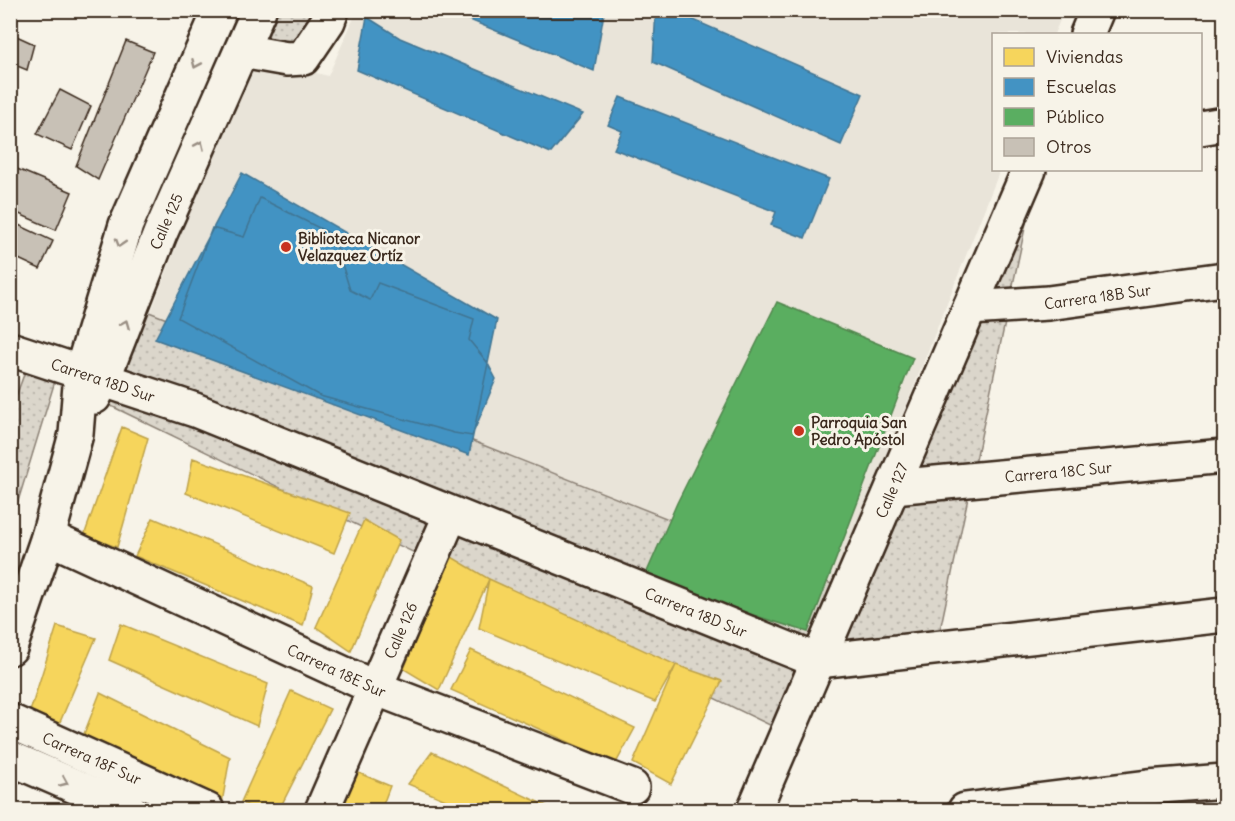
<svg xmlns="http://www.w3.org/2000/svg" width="1235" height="821" viewBox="0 0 1235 821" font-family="Delius,sans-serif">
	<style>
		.built { fill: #e9e4d9 }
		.grass { fill: url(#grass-dots); stroke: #8b8074; stroke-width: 1.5 }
		.homes { fill: #f6d55c; stroke: #bea249; stroke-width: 1.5 }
		.schools { fill: #4393c3; stroke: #417492; stroke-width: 1.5 }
		.public { fill: #5aae61; stroke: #51864d; stroke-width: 1.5 }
		.building { fill: #c8c1b6; stroke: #3b2a1e; stroke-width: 1.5 }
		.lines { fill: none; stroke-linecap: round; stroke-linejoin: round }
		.minor-casing { stroke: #3b2a1e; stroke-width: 38 }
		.minor { stroke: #f7f3e8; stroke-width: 33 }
		.oneway { stroke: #998e83 }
		.poi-dot { fill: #c8321e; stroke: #f7f3e8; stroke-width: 2 }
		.labels { text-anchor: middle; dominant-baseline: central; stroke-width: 6; stroke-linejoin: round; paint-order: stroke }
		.street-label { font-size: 15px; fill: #3b2a1e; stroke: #f7f3e8 }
		.poi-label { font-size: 15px; font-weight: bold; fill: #3b2a1e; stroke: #f7f3e8; text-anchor: start }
	</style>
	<defs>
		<pattern id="grass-dots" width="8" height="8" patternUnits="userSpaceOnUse" patternTransform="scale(1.5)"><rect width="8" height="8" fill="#dbd6cb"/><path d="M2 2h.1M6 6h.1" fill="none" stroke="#bdb8ae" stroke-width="1.8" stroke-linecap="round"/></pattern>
	</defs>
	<rect width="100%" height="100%" fill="#f7f3e8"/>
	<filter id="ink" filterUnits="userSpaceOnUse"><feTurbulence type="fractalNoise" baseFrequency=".0167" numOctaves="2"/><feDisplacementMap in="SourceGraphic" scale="12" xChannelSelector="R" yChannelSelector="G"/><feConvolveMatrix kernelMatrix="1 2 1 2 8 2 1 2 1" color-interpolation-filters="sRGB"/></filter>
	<g filter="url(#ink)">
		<path class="built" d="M357,11H1064L1054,34H994V170H1000L819,625L133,359L248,60L290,66L328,76Z"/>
		<path class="grass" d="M278,11H338L320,53L266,41Z
			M1033,190L939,635L844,645Z
			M134,306L839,587L776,728L103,402Z
			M26,369L55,381L11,524V410Z"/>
		<path class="homes" d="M122,427L148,438L117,547L84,536Z
			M193,458L350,513L334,553L186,493Z
			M153,518L313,586L303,626L135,556Z
			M364,520L399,540L351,651L316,627Z
			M450,556L489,579L439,690L404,669Z
			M489,579L676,665L655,702L479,628Z
			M121,624L268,684L257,726L109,660Z
			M57,626L96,638L57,729L28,718Z
			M471,650L635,728L616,763L451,690Z
			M676,665L722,681L671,784L633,763Z
			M291,691L330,709L279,810H255L241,802Z
			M100,693L230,757L222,803L82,739Z
			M432,752L555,810H469L408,784Z
			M354,771L390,786L381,810H335Z"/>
		<path class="schools" d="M454,10H598L604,13L594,71L455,14Z
			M656,10H671L863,94L841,145L653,62Z
			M367,17L400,38L583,114L551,153L357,70Z
			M620,97L829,179L805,238L771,225L776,212L614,149L622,131L608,125Z
			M242,173L497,320L469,455L155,339Z
			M260,198L333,235L350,290L370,300L378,283L474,319L469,340L487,362L496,379L472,436L454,433L320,396L178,318L212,228L244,237Z"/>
		<path class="public" d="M777,302L913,358L808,632L643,581L677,503Z"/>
		<path class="building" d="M10,33L34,44L27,70L10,63Z
			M126,41L153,52L98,180L76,166Z
			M60,90L91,106L72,150L37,134Z
			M10,166L72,192L56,230L10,210Z
			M10,221L53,241L40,269L10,255Z"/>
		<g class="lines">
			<g class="minor-casing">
				<g id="minor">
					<path d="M1087,34L1097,10"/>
					<path d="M241,51L287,59L303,58L328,21L332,10"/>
					<path d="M1200,128L1224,124"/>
					<path id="s1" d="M970,308L1048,303L1224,279"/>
					<path id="s2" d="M10,349L195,410L818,661L1224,615"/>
					<path id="s3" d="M94,397L103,379L160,234L259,10"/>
					<path id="s4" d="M893,487L1224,456"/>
					<path id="s5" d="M48,537L375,688L632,787"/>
					<path d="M10,648L48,537L76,434L81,373L126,225L220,10"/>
					<path id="s6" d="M10,721L207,810"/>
					<path d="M10,758L130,810"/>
					<path id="s7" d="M322,810L450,516"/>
					<path id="s8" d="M754,810L1029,170"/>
					<path d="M965,810L1148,787L1224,781"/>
				</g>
			</g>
			<use href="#minor" class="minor"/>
		</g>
		<defs><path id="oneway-chevron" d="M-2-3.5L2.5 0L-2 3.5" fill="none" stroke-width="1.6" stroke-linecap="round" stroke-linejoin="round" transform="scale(1.5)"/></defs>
		<g class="oneway">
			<use href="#oneway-chevron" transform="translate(196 64) rotate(114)"/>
			<use href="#oneway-chevron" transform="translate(200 145) rotate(-66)"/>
			<use href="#oneway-chevron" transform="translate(120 243) rotate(107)"/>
			<use href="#oneway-chevron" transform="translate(125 324) rotate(-68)"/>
			<use href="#oneway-chevron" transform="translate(64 782) rotate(23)"/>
		</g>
	</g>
	<g class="poi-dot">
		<circle cx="286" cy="247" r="6"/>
		<circle cx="799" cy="431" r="6"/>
	</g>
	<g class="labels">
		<g class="street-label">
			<text stroke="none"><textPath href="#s3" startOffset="190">Calle 125</textPath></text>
			<text stroke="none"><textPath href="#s1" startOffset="128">Carrera 18B Sur</textPath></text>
			<text stroke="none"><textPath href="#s2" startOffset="98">Carrera 18D Sur</textPath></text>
			<text stroke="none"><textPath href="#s4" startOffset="166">Carrera 18C Sur</textPath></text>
			<text stroke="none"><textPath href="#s8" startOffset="348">Calle 127</textPath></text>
			<text stroke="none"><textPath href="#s2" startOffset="735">Carrera 18D Sur</textPath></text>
			<text stroke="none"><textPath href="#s7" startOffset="196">Calle 126</textPath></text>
			<text stroke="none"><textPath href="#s5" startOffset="318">Carrera 18E Sur</textPath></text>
			<text stroke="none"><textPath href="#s6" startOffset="90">Carrera 18F Sur</textPath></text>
		</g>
		<g class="poi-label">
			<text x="298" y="238">Biblioteca Nicanor<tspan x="298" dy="17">Velazquez Ortíz</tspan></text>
			<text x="811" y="422">Parroquia San<tspan x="811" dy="17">Pedro Apóstol</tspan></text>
		</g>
	</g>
	<rect width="1235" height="821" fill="none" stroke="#f7f3e8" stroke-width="36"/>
	<rect x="18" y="18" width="1199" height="785" fill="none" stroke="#3b2a1e" stroke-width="2" filter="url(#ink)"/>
	<rect x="992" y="33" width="210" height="138" fill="#f7f3e8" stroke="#aca397" stroke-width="1.5"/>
	<rect x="1004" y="48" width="30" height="18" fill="#f6d55c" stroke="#aca397" stroke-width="1.5"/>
	<text x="1046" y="63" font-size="18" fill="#3b2a1e">Viviendas</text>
	<rect x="1004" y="78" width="30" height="18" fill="#4393c3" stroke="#aca397" stroke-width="1.5"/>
	<text x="1046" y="93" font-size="18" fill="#3b2a1e">Escuelas</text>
	<rect x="1004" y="108" width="30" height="18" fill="#5aae61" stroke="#aca397" stroke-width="1.5"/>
	<text x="1046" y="123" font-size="18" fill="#3b2a1e">Público</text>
	<rect x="1004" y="138" width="30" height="18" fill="#c8c1b6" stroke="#aca397" stroke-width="1.5"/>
	<text x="1046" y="153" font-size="18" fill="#3b2a1e">Otros</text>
</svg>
